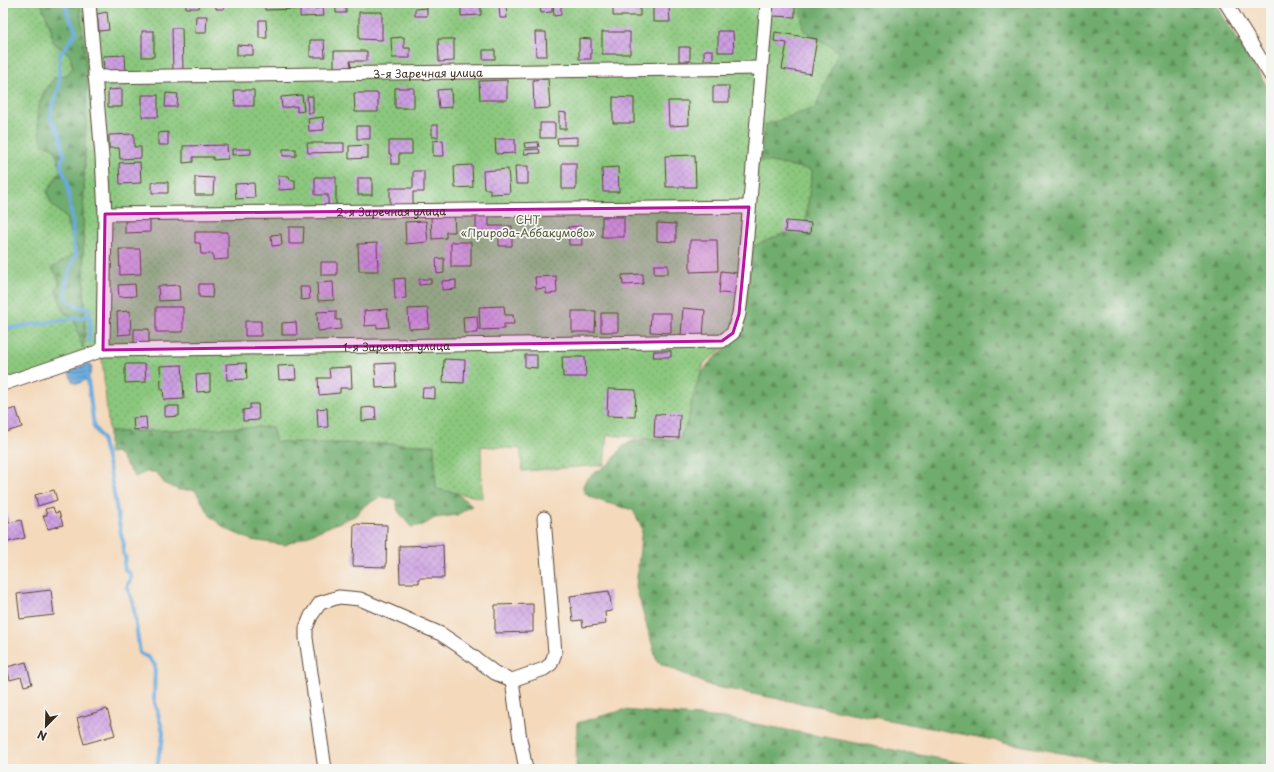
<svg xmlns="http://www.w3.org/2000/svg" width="1274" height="772" viewBox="0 0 1274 772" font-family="'Playpen Sans',sans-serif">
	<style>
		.grass { fill: url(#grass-dots); stroke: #63794e }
		.forest { fill: url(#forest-firs); stroke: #566b46 }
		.water { fill: url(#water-rules); stroke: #526a7e }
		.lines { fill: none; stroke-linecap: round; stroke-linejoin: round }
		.stream { stroke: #6aaadd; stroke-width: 4 }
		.building { fill: url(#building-cross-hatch) }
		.street-casing { stroke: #574436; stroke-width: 15 }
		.street { stroke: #fff; stroke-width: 13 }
		.marked { fill: #b5179e; fill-opacity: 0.2; stroke: #b5179e; stroke-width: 3; stroke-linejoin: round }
		.labels { text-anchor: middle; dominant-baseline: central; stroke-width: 3.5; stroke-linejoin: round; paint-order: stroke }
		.street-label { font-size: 11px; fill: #3b2a1e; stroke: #f6f6f2 }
		.park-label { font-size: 11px; fill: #53593b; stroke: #f6f6f2 }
	</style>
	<defs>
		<pattern id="grass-dots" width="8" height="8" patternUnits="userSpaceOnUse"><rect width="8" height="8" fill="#8bc87e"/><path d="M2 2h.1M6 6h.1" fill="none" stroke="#73a367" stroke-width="1.8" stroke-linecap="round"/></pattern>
		<pattern id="forest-firs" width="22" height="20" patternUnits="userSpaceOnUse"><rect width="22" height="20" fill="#70ac6d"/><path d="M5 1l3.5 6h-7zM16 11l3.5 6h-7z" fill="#5d8c59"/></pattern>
		<pattern id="water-rules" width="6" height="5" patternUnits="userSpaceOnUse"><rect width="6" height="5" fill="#6aaadd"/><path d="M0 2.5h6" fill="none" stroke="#588bb3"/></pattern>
		<pattern id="building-cross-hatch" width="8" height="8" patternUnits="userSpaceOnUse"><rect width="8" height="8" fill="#cd9fe3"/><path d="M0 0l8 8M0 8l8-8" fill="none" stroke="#a882b7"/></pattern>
	</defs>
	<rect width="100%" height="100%" fill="#f6f6f2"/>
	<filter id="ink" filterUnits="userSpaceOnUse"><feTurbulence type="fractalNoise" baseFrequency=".025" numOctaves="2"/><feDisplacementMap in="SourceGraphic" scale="8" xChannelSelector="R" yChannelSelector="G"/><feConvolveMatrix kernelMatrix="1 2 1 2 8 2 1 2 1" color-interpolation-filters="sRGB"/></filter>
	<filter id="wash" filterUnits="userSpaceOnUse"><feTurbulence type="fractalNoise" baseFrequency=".012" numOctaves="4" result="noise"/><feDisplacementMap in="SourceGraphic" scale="16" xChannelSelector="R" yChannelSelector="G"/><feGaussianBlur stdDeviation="0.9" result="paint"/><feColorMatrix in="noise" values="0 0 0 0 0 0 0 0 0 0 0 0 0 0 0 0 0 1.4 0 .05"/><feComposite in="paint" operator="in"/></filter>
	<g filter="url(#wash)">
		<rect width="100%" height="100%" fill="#f4d9bb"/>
		<path class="grass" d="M3,3H41L51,29L53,42L70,55L73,68L67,75L44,91L37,111L38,125L55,149L61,170L47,192L51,204L66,218L70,232L79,251L52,268L60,282L56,291L64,312L74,319L83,348L85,333L83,224L87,80L80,3H858L836,324L759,319L704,363L682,441L607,435L604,465L522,471L521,449L481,446L482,498L436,489L434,445L275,442L272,427L109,432L102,358L85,361L3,381Z"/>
		<path class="forest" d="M41,3H80L87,80L83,224L85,333L83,349L74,319L64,312L56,291L60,282L52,268L79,250L70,234L66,218L51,204L47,192L61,170L55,149L42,144C35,113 36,102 55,77L67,75L73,68L70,55L53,42L51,29Z
			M799,3H1215L1271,93V769H1144L711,686L657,662L636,587L642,528L633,510C623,507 589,500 584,492C577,479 605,468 611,462C618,455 621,445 630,442C644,437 659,440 673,441L681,436L688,419L692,400L699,378L708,364L737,337L743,320L753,246L805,225L812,170L760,160L765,125L815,108L839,51L804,31Z
			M272,427L276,442L434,445L436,489L457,493L472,506L457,515L435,518L423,525L411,527L398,511L396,499L380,497L364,506L357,515L285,545L251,540L226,529L211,517L195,490H179L165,484L156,472H146L135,477L117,452L109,453V432Z
			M623,710L724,718L994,769H576L577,723Z"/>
		<path class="water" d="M89,363L92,369L88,379L77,384L72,381L69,372Z"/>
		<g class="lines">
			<path class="stream" d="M66,3L67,12L76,31L68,45L60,54L59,67V89L52,107L50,118C58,127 62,138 62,150L65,155L61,161L62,169L67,181L72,220L74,249L76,255C69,270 64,283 66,299L78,307L89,308L90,321L89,341
				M3,329L90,316
				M86,365L94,427L102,438L110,471L121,534L124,544L123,553L126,558L124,562L125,570L129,572L131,577L127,587L133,603L140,653L149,658L155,665L154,699L163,732L162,743L159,754L157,769"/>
		</g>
		<g id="blocks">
			<path class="building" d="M186,3H200L199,8H186Z
				M216,3H223L224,9H216Z
				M265,3H304V9L323,8L324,16L300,17V9L265,10Z
				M552,3V12L541,13L540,4Z
				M553,3H561V15L554,16Z
				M613,3H640V16H613Z
				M772,3H795V17L771,16Z
				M481,5V15L461,16V6Z
				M506,5L507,18H500L499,6Z
				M669,6L670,22H653V7Z
				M336,7H346V13H336Z
				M427,8V16H415V9Z
				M107,12L109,30L99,31L97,14Z
				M359,12H382V40L359,39Z
				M196,16H207L206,33H195Z
				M259,20H266L267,38H259Z
				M172,28H182L183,71L173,72Z
				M142,31H154V57H142Z
				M718,31H733L734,52H718Z
				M535,32H546L547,56H536Z
				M602,32H630V54H602Z
				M775,32L817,39L811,74L782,69L787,43L774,41Z
				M404,37V48H410V58H392L391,38Z
				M579,38L591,39V59H579Z
				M438,39H454V61L439,62Z
				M310,40H324L325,57H310Z
				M237,45L253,46V55H237Z
				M679,47H690V61H679Z
				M483,50H495V59H483Z
				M704,50H713V60H704Z
				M334,51H367V61H350L351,67L334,68Z
				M125,55L126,73H104L103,56Z
				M548,79L550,108L534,109L533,80Z
				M507,80V100H480L479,81Z
				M713,86H729V102H713Z
				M395,88H414V108H395Z
				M122,89V107H108V90Z
				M451,89L452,107L439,108L437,90Z
				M234,90H254V106H235Z
				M166,93L178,94L177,107H165Z
				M354,93H378V112H355Z
				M142,95H158V117H142Z
				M302,95L304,111L297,112V106L282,108L281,97Z
				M307,96H313V113H308Z
				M613,97L634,98V123H613Z
				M668,101H688L689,125L669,126Z
				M559,112L566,113V129H559Z
				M323,117L324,130L309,131L308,119Z
				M540,123H555V138H540Z
				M432,125H438V137H432Z
				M357,126H370V139H357Z
				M168,132V145H158V133Z
				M134,134V147H141V158L120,159L119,148H109V135Z
				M577,137V145H558L557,138Z
				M495,139H515V153L496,154Z
				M443,140L444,156H433V141Z
				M389,141H412V154H399V164H391V154H389Z
				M538,142L539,147L525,148L524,143Z
				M307,143H344V152L308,153Z
				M227,145L228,159L213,160V157H193V162L183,163V146Z
				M368,145V158L349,159V146Z
				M232,149H251V154L232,155Z
				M283,149H296V156H283Z
				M539,149L540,153L524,154V150Z
				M695,155L696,187H666L665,156Z
				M140,162L141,183L120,184L119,163Z
				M562,163H576V189H562Z
				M472,165L473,187L455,188L454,166Z
				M515,166H528V184H516Z
				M618,167L619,192H603L602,168Z
				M508,169L510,193L490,194V189H484L483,171Z
				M413,171H424V192H413V205H390V188H413Z
				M278,176H289L290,180H295V189L279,190Z
				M195,177L214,178L213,195H195Z
				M315,177H336V206L328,205V195H315Z
				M358,178H372V195H358Z
				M152,182H168V193H152Z
				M254,183L255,198L236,199L235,184Z
				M454,214L455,232H446V238L432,239L431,215Z
				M476,214H489V226H512V246H499V237L476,235Z
				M602,217H624V237H602Z
				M150,220V232L125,233V221Z
				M426,221L428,242L406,244L405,222Z
				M786,221L811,223L810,234L785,232Z
				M657,223L676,224V242L657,241Z
				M581,226L582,245H569L568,227Z
				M289,227H304L303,244H289Z
				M195,232H228V259L213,260V254H201L200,243H195Z
				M281,234L282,245L272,246L271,235Z
				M690,240H717L718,271L690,272Z
				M451,242H471V267H451Z
				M377,243L378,271H359L358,244Z
				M119,249H140L141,274L120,275Z
				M444,258V273L437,274L436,259Z
				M321,262H337V275H321Z
				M654,265H668V274H654Z
				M721,271L738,273L737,294L719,293Z
				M643,274V284L623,285L622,275Z
				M556,276L557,293L546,294V288L536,289L535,277Z
				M405,278L406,298L395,299L394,279Z
				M419,279H431V284L419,285Z
				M456,280V289L442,290V281Z
				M333,282L334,300L318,301L317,283Z
				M135,284L136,296L119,297L118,285Z
				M199,284H213L212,298L199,297Z
				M179,285L180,300L159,301L158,286Z
				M300,287H309L310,299L301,300Z
				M504,306L505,315H513L514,324H504V329L480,330L479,307Z
				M156,307H183V332H156Z
				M428,308L429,328L409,329L408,309Z
				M683,308L705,310L703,337L681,335Z
				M387,309L389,327L377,328V325L365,326L364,311Z
				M130,311L131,334L118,335L117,312Z
				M336,311V320H341V329L318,331L317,312Z
				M572,311H596L595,332H572Z
				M601,313H618V332H601Z
				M651,313H671V333L650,332Z
				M477,316L478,333H464L463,317Z
				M245,321H261V336H245Z
				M296,322L297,335H282V323Z
				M134,329H149V346H134Z
				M654,351H671V357H653Z
				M525,355H537V368L525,367Z
				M562,357H585L586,377H563Z
				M444,359L465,360L464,383L443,382Z
				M246,363L247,379L227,380L226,364Z
				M395,363L396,387L376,388L375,364Z
				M125,364H145L146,382L125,383Z
				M182,365L184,399L164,400L163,389H161L160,366Z
				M295,365L296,379L279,380L278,366Z
				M351,367L352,388H340V393L319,395L318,378H330L329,368Z
				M210,374V391L197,392L196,375Z
				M423,388H435V399L422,398Z
				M608,389L636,390L635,417L607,416Z
				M250,404H258L259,420L243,421V410L250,409Z
				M165,406H179V416L165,417Z
				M375,407L376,420L362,421V408Z
				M16,408L22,427L3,433V412Z
				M327,408L328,427L318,428L317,409Z
				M655,414L680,415L679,438L654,437Z
				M146,417L147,429L134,430L133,418Z
				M54,490L57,500L38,506L35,495Z
				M3,503H5L9,523L21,520L25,538L3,543Z
				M53,507L55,513L59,512L63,525L48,529L43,516L47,515L45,509Z
				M354,524L387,525L386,567L353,566Z
				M443,545L444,578H419V583H400L399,546Z
				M51,590L54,615L20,619L17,594Z
				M609,591L612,611L605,612L606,624L583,627L582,620L573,621L570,596Z
				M533,604V632L495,633V605Z
				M26,662L32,684L24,686L21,677L10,680L7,667Z
				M107,709L115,735L84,744L77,718Z"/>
		</g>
	</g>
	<g filter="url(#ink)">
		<use href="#blocks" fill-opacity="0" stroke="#574436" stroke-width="1"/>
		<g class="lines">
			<g class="street-casing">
				<g id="street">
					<path d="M89,3L102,157L105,214L103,350"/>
					<path d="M1226,3L1271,76"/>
					<path id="s1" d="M95,77L761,68"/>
					<path id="s2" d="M105,214L749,207"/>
					<path id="s3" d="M3,384L103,350L722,341L733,333L739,314L743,282L767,3"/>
					<path d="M512,680L544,669L551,664L555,653L544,518"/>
					<path d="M325,769L306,638V628L311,616L320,603L339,597L360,599L441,634L459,646L495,673L512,680L520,739L526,769"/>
				</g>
			</g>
			<use href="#street" class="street"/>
		</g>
	</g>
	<path class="marked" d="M749,207L739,314L733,333L722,341L103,350L105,214Z"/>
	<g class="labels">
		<g class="street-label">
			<text stroke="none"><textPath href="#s1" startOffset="333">3-я Заречная улица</textPath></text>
			<text stroke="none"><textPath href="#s2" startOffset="286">2-я Заречная улица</textPath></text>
			<text stroke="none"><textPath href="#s3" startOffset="399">1-я Заречная улица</textPath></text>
		</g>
		<g class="park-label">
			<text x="528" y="219">СНТ<tspan x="528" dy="13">«Природа-Аббакумово»</tspan></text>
		</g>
	</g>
	<rect width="1274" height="772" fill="none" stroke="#f6f6f2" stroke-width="16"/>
	<g transform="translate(46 726) rotate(203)" stroke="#f6f6f2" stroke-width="3" paint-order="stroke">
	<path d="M0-3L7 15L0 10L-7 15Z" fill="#3b2a1e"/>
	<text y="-6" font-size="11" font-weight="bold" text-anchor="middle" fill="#3b2a1e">N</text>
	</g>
</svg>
